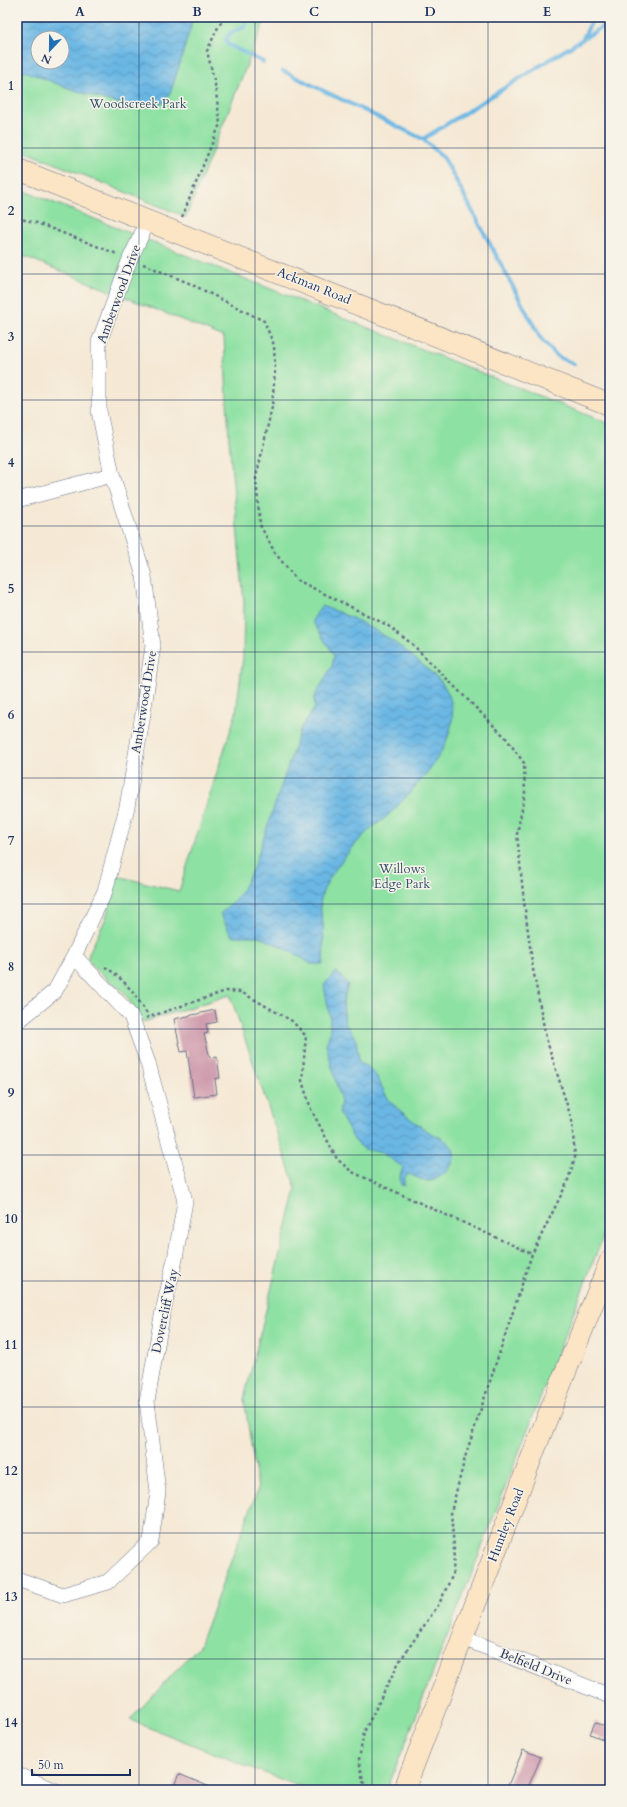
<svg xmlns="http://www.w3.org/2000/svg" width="627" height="1807" viewBox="0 0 627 1807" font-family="Cardo,serif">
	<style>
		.green { fill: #8de1a2; stroke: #548880; fill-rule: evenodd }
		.water { fill: url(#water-waves); stroke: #4373a1; fill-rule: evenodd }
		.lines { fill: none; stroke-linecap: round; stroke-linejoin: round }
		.stream { stroke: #6bb7e4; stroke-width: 4 }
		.building { fill: #cf9cad }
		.street-casing { stroke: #677088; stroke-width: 16 }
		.secondary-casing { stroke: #677088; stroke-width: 22 }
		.path { stroke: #677088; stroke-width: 2.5; stroke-dasharray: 3 3; stroke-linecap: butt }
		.street { stroke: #fff; stroke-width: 15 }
		.secondary { stroke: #fce5c4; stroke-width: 21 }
		.grid { fill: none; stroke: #1b2f5e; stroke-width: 1; stroke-opacity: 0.55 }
		.labels { text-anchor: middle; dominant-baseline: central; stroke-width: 3; stroke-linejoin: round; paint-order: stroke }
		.park-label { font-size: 13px; fill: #32536c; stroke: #f7f3e8 }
		.street-label { font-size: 13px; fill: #1b2f5e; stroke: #f7f3e8 }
		.neatline { fill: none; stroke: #1b2f5e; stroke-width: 1.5 }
		.grid-label { font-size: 13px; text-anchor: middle; font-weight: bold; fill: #1b2f5e }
	</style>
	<defs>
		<pattern id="water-waves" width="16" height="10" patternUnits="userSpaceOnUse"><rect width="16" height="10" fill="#6bb7e4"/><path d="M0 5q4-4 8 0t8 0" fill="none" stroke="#5795bc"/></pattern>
	</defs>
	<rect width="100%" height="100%" fill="#f7f3e8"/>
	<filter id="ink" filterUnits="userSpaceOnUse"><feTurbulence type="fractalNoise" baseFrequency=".025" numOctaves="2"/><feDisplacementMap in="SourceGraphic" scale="8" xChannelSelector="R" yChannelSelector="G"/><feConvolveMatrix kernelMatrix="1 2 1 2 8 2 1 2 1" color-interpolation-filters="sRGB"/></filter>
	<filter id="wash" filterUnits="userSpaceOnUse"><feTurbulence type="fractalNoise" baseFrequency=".012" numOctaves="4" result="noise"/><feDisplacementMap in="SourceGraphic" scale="16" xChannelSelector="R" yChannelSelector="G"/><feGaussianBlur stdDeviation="0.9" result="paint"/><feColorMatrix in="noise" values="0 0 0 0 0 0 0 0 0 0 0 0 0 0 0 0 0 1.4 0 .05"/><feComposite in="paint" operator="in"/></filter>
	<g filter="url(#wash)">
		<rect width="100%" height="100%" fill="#f5e9d5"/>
		<path class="green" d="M17,17H266L186,217L17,148ZM38,38H62V62H38Z
			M17,188L610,424V1219L387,1790H308L130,1720L199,1646L258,1489L244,1399L296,1189L230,995L143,1022L124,992L94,968L88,959L89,953L106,918L117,876L179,891L236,713L243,657L244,602L229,440L224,337L21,255L17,265Z"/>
		<path class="water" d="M17,17H191V27C186,40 173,92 166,100C144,123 44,78 17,68ZM38,38H62V62H38Z
			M321,606C361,619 396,640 427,669C432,673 439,678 442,683C471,723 433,768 406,797C399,804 392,812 385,818C381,822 376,824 372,827C355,844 334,867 324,889C318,902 321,911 323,924C324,938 324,951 323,964H311L293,952L258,936H232L220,914L233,903L243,889L254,866L301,728L315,708L314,698L332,666L334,655L312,621Z
			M336,971L348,984L343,1002L345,1023L356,1039L359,1061C362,1065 367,1066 371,1070C380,1078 382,1091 390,1101C399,1111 412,1120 423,1128C431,1135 444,1137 451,1146C462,1160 443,1179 429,1181C423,1181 415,1176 409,1174L404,1178V1186L401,1185L400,1176L403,1167L382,1153L364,1149L355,1141L339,1113L341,1101L326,1044L330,1033V1017L324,985Z"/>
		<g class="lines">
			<path class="stream" d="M250,17L243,28L230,33L226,39L227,44L263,62
				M583,38L594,17
				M283,71L423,139L444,158L541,339L558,357L574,364
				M423,139L610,22"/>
		</g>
		<g id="blocks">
			<path class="building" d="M215,1010L217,1022L206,1024L208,1033L204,1034L210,1058L217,1057L220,1078L215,1079L217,1094L194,1097L187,1051L181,1052L174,1019Z
				M595,1722L610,1729V1742L590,1734Z
				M523,1750L541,1757L527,1790H506Z
				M179,1774L217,1790H172Z"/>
		</g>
	</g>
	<g filter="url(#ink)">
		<use href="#blocks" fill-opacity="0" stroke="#677088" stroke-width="1"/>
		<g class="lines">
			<g class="street-casing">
				<path id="street" d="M17,500L112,475
					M17,1022L55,991L74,956L105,891L127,807L142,720L153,646L144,576L112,475L99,411V342L130,259L148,221
					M17,1579L63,1595L108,1582L151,1541L158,1492L147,1401L162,1316L175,1259L185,1201L148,1063L131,1016L74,956
					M463,1638L610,1696
					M17,1775L54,1790"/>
			</g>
			<g class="secondary-casing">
				<path id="secondary" d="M17,169L610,405
					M404,1790L536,1446L610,1261"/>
			</g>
			<path class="path" d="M182,217L220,124L215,84L207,51L219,25L226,17
				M17,218L37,223L117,254
				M143,264L191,284L264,321L274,345L275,371L272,407L256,478L260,525L275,553L297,580L387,625L412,644L506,738L524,763L525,794L517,834L524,902L533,969L546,1038L572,1121L575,1158L567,1183L532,1254L466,1454L451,1512L454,1548L453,1574L439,1604L399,1662L364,1732L359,1759L363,1781L368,1790
				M105,967C126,980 137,997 149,1017
				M146,1018L226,991L241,992L292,1021L306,1036L302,1081L311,1109L337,1159L352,1172L532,1254"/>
			<use href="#street" class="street"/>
			<use href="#secondary" class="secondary"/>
		</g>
	</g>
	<path class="grid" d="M139,17V1790M255,17V1790M372,17V1790M488,17V1790M17,148H610M17,274H610M17,400H610M17,526H610M17,652H610M17,778H610M17,904H610M17,1029H610M17,1155H610M17,1281H610M17,1407H610M17,1533H610M17,1659H610"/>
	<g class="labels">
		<g class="park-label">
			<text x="138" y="104">Woodscreek Park</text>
			<text x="402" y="869">Willows<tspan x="402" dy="15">Edge Park</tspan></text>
		</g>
		<g class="street-label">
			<text transform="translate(314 286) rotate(22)">Ackman Road</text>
			<text transform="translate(119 294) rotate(-70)">Amberwood Drive</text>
			<text transform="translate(144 702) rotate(-81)">Amberwood Drive</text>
			<text transform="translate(165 1311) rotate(-78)">Dovercliff Way</text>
			<text transform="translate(506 1525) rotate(-69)">Huntley Road</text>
			<text transform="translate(536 1667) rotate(22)">Belfield Drive</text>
		</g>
	</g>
	<rect width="627" height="1807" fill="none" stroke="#f7f3e8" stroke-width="44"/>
	<g transform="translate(50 50) rotate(202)"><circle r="19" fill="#f7f3e8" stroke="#9fa5b1"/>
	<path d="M0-3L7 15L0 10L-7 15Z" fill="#1f6fb2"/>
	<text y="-6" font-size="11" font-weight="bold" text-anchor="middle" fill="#1b2f5e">N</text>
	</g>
	<path d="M32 1769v6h98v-6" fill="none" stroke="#1b2f5e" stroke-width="2"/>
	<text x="38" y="1769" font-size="12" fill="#1b2f5e" stroke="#f7f3e8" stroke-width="3" paint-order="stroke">50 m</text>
	<rect x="22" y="22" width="583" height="1763" class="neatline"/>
	<g class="grid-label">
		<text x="80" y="16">A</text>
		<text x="197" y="16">B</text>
		<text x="314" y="16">C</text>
		<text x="430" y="16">D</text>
		<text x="547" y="16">E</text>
		<text x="11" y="90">1</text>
		<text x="11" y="215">2</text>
		<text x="11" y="341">3</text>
		<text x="11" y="467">4</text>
		<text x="11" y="593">5</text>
		<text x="11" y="719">6</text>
		<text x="11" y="845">7</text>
		<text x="11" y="971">8</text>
		<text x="11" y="1097">9</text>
		<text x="11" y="1223">10</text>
		<text x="11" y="1349">11</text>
		<text x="11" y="1475">12</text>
		<text x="11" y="1601">13</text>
		<text x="11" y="1727">14</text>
	</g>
</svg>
